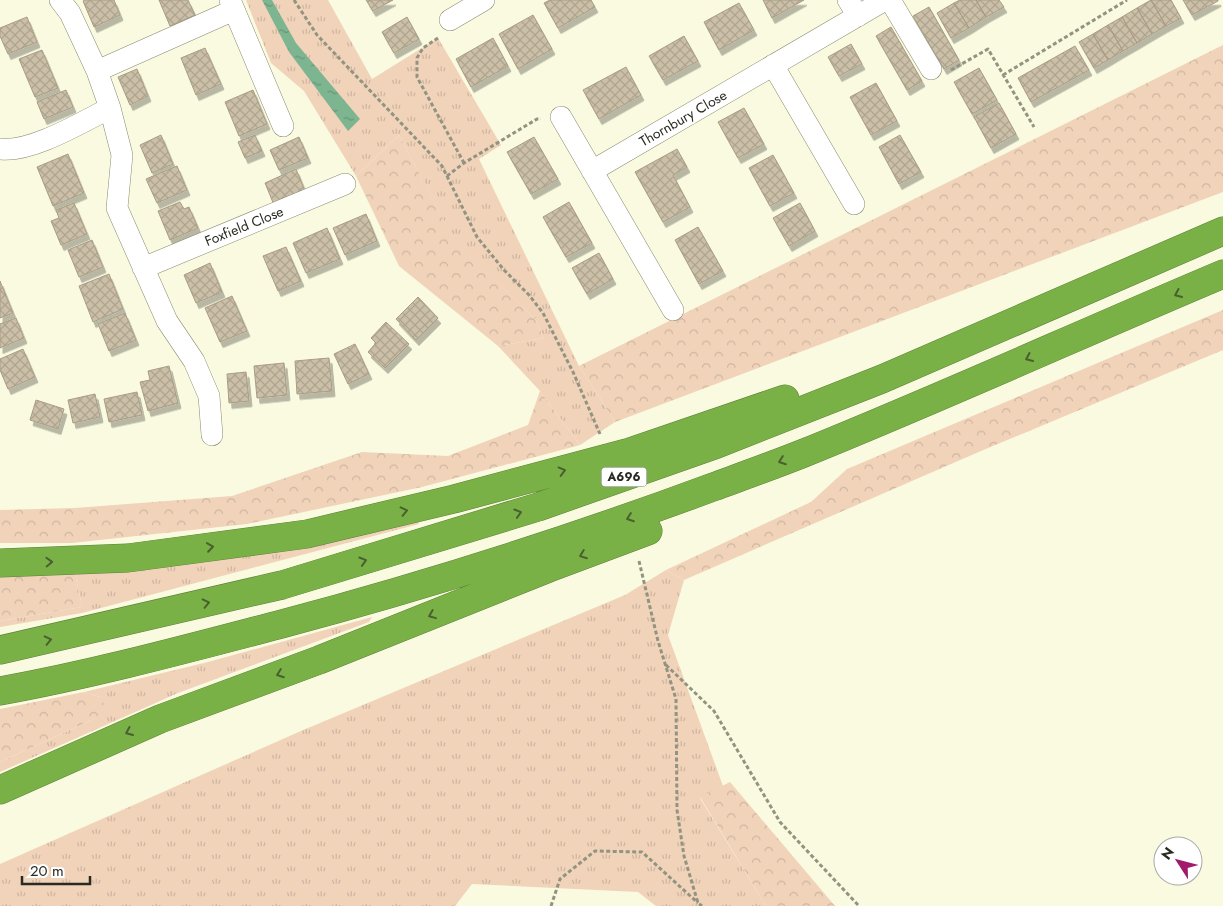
<svg xmlns="http://www.w3.org/2000/svg" width="1223" height="906" viewBox="0 0 1223 906" font-family="Jost,sans-serif">
	<style>
		.grass { fill: url(#grass-tufts) }
		.forest { fill: url(#forest-crowns) }
		.water { fill: url(#water-ripples) }
		.building { fill: url(#building-cross-hatch); stroke: #a89c85; filter: url(#shadow) }
		.lines { fill: none; stroke-linecap: round; stroke-linejoin: round }
		.street-casing { stroke: #8a8a72; stroke-width: 22 }
		.highway-casing { stroke: #5e8239; stroke-width: 29 }
		.path { stroke: #929380; stroke-width: 3; stroke-dasharray: 4 2.5; stroke-linecap: butt }
		.street { stroke: #fff; stroke-width: 21 }
		.highway { stroke: #7ab147; stroke-width: 28 }
		.oneway { stroke: #496030 }
		.labels { text-anchor: middle; dominant-baseline: central; stroke-width: 4.5; stroke-linejoin: round; paint-order: stroke }
		.shield { fill: #fff; stroke: #696a63; stroke-width: 1 }
		.shield-label { font-size: 12px; font-weight: bold; fill: #292a20 }
		.street-label { font-size: 14px; fill: #292a20; stroke: #fff }
	</style>
	<defs>
		<pattern id="grass-tufts" width="24" height="20" patternUnits="userSpaceOnUse" patternTransform="scale(1.25)"><rect width="24" height="20" fill="#f1d3ba"/><path d="M3 7l-1-3M5 7V3M7 7l1-3M15 17l-1-3M17 17v-4M19 17l1-3" fill="none" stroke="#cfb5a0"/></pattern>
		<pattern id="forest-crowns" width="20" height="18" patternUnits="userSpaceOnUse" patternTransform="scale(1.25)"><rect width="20" height="18" fill="#f1d3ba"/><path d="M2 6a3 3 0 1 1 6 0M12 15a3 3 0 1 1 6 0" fill="none" stroke="#cfb5a0"/></pattern>
		<pattern id="water-ripples" width="26" height="14" patternUnits="userSpaceOnUse" patternTransform="scale(1.25)"><rect width="26" height="14" fill="#7eb591"/><path d="M2 4q2-2 4 0t4 0M15 11q2-2 4 0t4 0" fill="none" stroke="#679376"/></pattern>
		<pattern id="building-cross-hatch" width="8" height="8" patternUnits="userSpaceOnUse" patternTransform="scale(1.25)"><rect width="8" height="8" fill="#cbbfa7"/><path d="M0 0l8 8M0 8l8-8" fill="none" stroke="#aea48f"/></pattern>
		<filter id="shadow"><feDropShadow dx="3" dy="5.5" stdDeviation="0" flood-color="#0004"/></filter>
	</defs>
	<rect width="100%" height="100%" fill="#f9fadf"/>
	<path class="grass" d="M246,0H328L372,79L438,38L501,145L479,159L579,366L615,422L580,445L540,391L498,346L544,338L535,319L455,242L399,135L356,176L304,91L271,63Z
		M418,519L419,524L82,613L0,627V621L82,607L75,573Z
		M666,570L684,580L668,635L723,786L700,798L766,906H656L638,892L472,884L455,906H0V864L301,731L625,595Z
		M372,617L369,622L178,693L0,772V762L96,718L100,697L84,692L208,662Z"/>
	<path class="forest" d="M1223,45V192L615,422L579,366Z
		M399,135L455,241L535,319L544,338L498,346L399,266L356,176Z
		M1223,310V350L981,451L684,580L666,570L811,502L847,469Z
		M540,391L580,445L422,487L247,524L72,543H0V510L75,508L232,496L362,452L448,456L528,425Z
		M75,573L82,607L0,621V575Z
		M84,692L100,697L105,706L96,718L0,762V709Z
		M730,782L835,906H766L700,797Z"/>
	<path class="water" d="M262,0H272L296,43L360,119L348,131L289,52Z"/>
	<path class="building" d="M85,0H114L120,15L94,27L83,1Z
		M159,0H188L195,15L170,26Z
		M366,0H393L373,11Z
		M550,0H591L595,7L558,28L544,3Z
		M763,0H804L772,18Z
		M960,0H976L986,17L969,28L954,3Z
		M976,0H999L1004,7L986,17Z
		M1151,0H1171L1181,18L1166,26Z
		M1151,0L1166,26L1152,34L1137,8Z
		M1183,0H1218V1L1192,15Z
		M739,3L754,30L719,50L704,22Z
		M954,3L969,28L951,38L937,13Z
		M929,7L959,60L944,69L913,16Z
		M1137,8L1152,34L1137,43L1122,17Z
		M533,15L552,49L518,69L499,34Z
		M27,17L37,42L8,54L0,36V28Z
		M407,17L419,39L394,53L382,32Z
		M1122,17L1137,43L1123,51L1108,25Z
		M1108,25L1123,51L1108,60L1093,34Z
		M891,27L922,81L907,90L876,36Z
		M1093,34L1108,60L1094,68L1079,42Z
		M684,36L698,61L663,80L649,56Z
		M493,38L508,66L471,87L456,59Z
		M851,44L862,64L839,76L828,57Z
		M1075,46L1089,70L1031,102L1018,78Z
		M205,48L221,84L196,95L181,58Z
		M42,50L58,88L35,97L19,59Z
		M626,67L641,95L599,119L583,90Z
		M979,68L997,100L972,114L954,82Z
		M137,69L148,96L130,105L118,77Z
		M876,83L897,121L871,135L850,97Z
		M66,90L73,107L44,119L37,102Z
		M253,90L267,124L239,136L225,102Z
		M999,103L1016,134L991,148L974,117Z
		M744,108L764,144L738,158L718,122Z
		M161,135L173,164L152,173L140,145Z
		M255,135L262,151L245,158L238,142Z
		M900,135L921,172L899,184L879,147Z
		M299,137L308,158L279,170L270,150Z
		M534,137L558,179L531,194L507,152Z
		M677,149L687,167L673,175L690,207L663,222L635,172Z
		M68,154L84,193L53,206L37,167Z
		M773,155L794,193L770,206L749,168Z
		M177,166L187,190L157,203L146,179Z
		M296,169L305,191L274,205L265,183Z
		M180,202L184,209L189,207L198,228L170,240L158,211Z
		M569,202L592,243L566,257L543,217Z
		M74,203L87,234L61,245L51,221L59,218L56,210Z
		M800,203L815,231L789,246L773,218Z
		M366,214L377,241L345,255L333,228Z
		M698,227L723,271L699,284L675,240Z
		M327,228L340,259L306,273L293,243Z
		M92,240L103,267L79,277L68,250Z
		M286,247L301,281L278,291L263,256Z
		M599,253L613,279L587,294L572,268Z
		M210,263L222,292L196,303L184,275Z
		M109,274L123,309L93,322L79,286Z
		M0,281L13,313L0,318Z
		M232,296L247,331L220,342L205,308Z
		M418,297L438,318L416,340L396,319Z
		M125,313L136,340L109,351L98,324Z
		M16,318L24,338L0,348V324Z
		M386,322L409,344L385,368L368,352L376,343L371,338Z
		M355,344L369,374L348,384L334,354Z
		M23,349L35,377L8,389L0,370V359Z
		M329,358L332,391L297,394L295,361Z
		M284,363L287,395L257,398L254,366Z
		M169,366L178,403L148,411L140,382L150,380L148,371Z
		M246,372L249,401L229,403L227,374Z
		M137,392L142,415L109,422L104,399Z
		M95,394L100,417L73,423L68,400Z
		M36,400L64,409L58,429L30,420Z"/>
	<g class="lines">
		<g class="street-casing">
			<path id="street" d="M60,0L70,13L97,71L110,108L122,155L117,208L167,321L194,361L209,396L212,435
				M230,0L283,126
				M848,0L858,16
				M890,0L931,69
				M450,20L484,0
				M773,65L854,204
				M97,71L234,10
				M561,117L673,310
				M0,149C31,153 82,122 110,108
				M592,171L885,0
				M143,268L345,184"/>
		</g>
		<g class="highway-casing">
			<path id="highway" d="M0,563L128,558L307,534L454,499L630,452L785,399
				M0,650L282,585L538,507L717,444L882,379L1223,231
				M0,691C94,674 186,649 278,625C425,586 570,540 713,487C743,476 774,465 804,453C945,396 1083,333 1223,274
				M0,790L160,719L319,660L549,568L648,531"/>
		</g>
		<path class="path" d="M294,0L317,35L442,166L477,237L504,270L529,295L543,313L573,372L600,434
			M438,38L423,48L417,58V77L464,163
			M951,70L988,49L1034,127
			M1003,75L1127,0
			M447,176L464,163L537,119H541
			M639,561L658,641L676,699L677,810L684,856L698,903L702,906
			M666,665L714,711L780,822L859,906
			M551,906L560,879L595,851L642,852L698,903"/>
		<use href="#street" class="street"/>
		<use href="#highway" class="highway"/>
	</g>
	<defs><path id="oneway-chevron" d="M-2-3.5L2.5 0L-2 3.5" fill="none" stroke-width="1.6" stroke-linecap="round" stroke-linejoin="round" transform="scale(1.25)"/></defs>
	<g class="oneway">
		<use href="#oneway-chevron" transform="translate(1178 294) rotate(156)"/>
		<use href="#oneway-chevron" transform="translate(1029 358) rotate(156)"/>
		<use href="#oneway-chevron" transform="translate(782 461) rotate(160)"/>
		<use href="#oneway-chevron" transform="translate(562 471) rotate(-15)"/>
		<use href="#oneway-chevron" transform="translate(404 511) rotate(-13)"/>
		<use href="#oneway-chevron" transform="translate(518 513) rotate(-17)"/>
		<use href="#oneway-chevron" transform="translate(630 518) rotate(160)"/>
		<use href="#oneway-chevron" transform="translate(210 547) rotate(-8)"/>
		<use href="#oneway-chevron" transform="translate(583 555) rotate(159)"/>
		<use href="#oneway-chevron" transform="translate(363 561) rotate(-17)"/>
		<use href="#oneway-chevron" transform="translate(49 562) rotate(-2)"/>
		<use href="#oneway-chevron" transform="translate(206 603) rotate(-13)"/>
		<use href="#oneway-chevron" transform="translate(432 615) rotate(158)"/>
		<use href="#oneway-chevron" transform="translate(48 640) rotate(-13)"/>
		<use href="#oneway-chevron" transform="translate(280 674) rotate(160)"/>
		<use href="#oneway-chevron" transform="translate(129 732) rotate(156)"/>
	</g>
	<g class="labels">
		<rect class="shield" x="601.5" y="467.5" width="45" height="19" rx="4"/>
		<g class="shield-label">
			<text x="624" y="477">A696</text>
		</g>
		<g class="street-label">
			<text transform="translate(683 118) rotate(-30)">Thornbury Close</text>
			<text transform="translate(244 226) rotate(-22)">Foxfield Close</text>
		</g>
	</g>
	<g transform="translate(1178 861) rotate(306)"><circle r="24" fill="#ffffff" stroke="#a9aaa6"/>
	<path d="M0-4L9 19L0 12L-9 19Z" fill="#a11b6a"/>
	<text y="-8" font-size="14" font-weight="bold" text-anchor="middle" fill="#292a20">N</text>
	</g>
	<path d="M22 876v8h68v-8" fill="none" stroke="#292a20" stroke-width="2.5"/>
	<text x="30" y="876" font-size="15" fill="#292a20" stroke="#ffffff" stroke-width="4" paint-order="stroke">20 m</text>
</svg>
